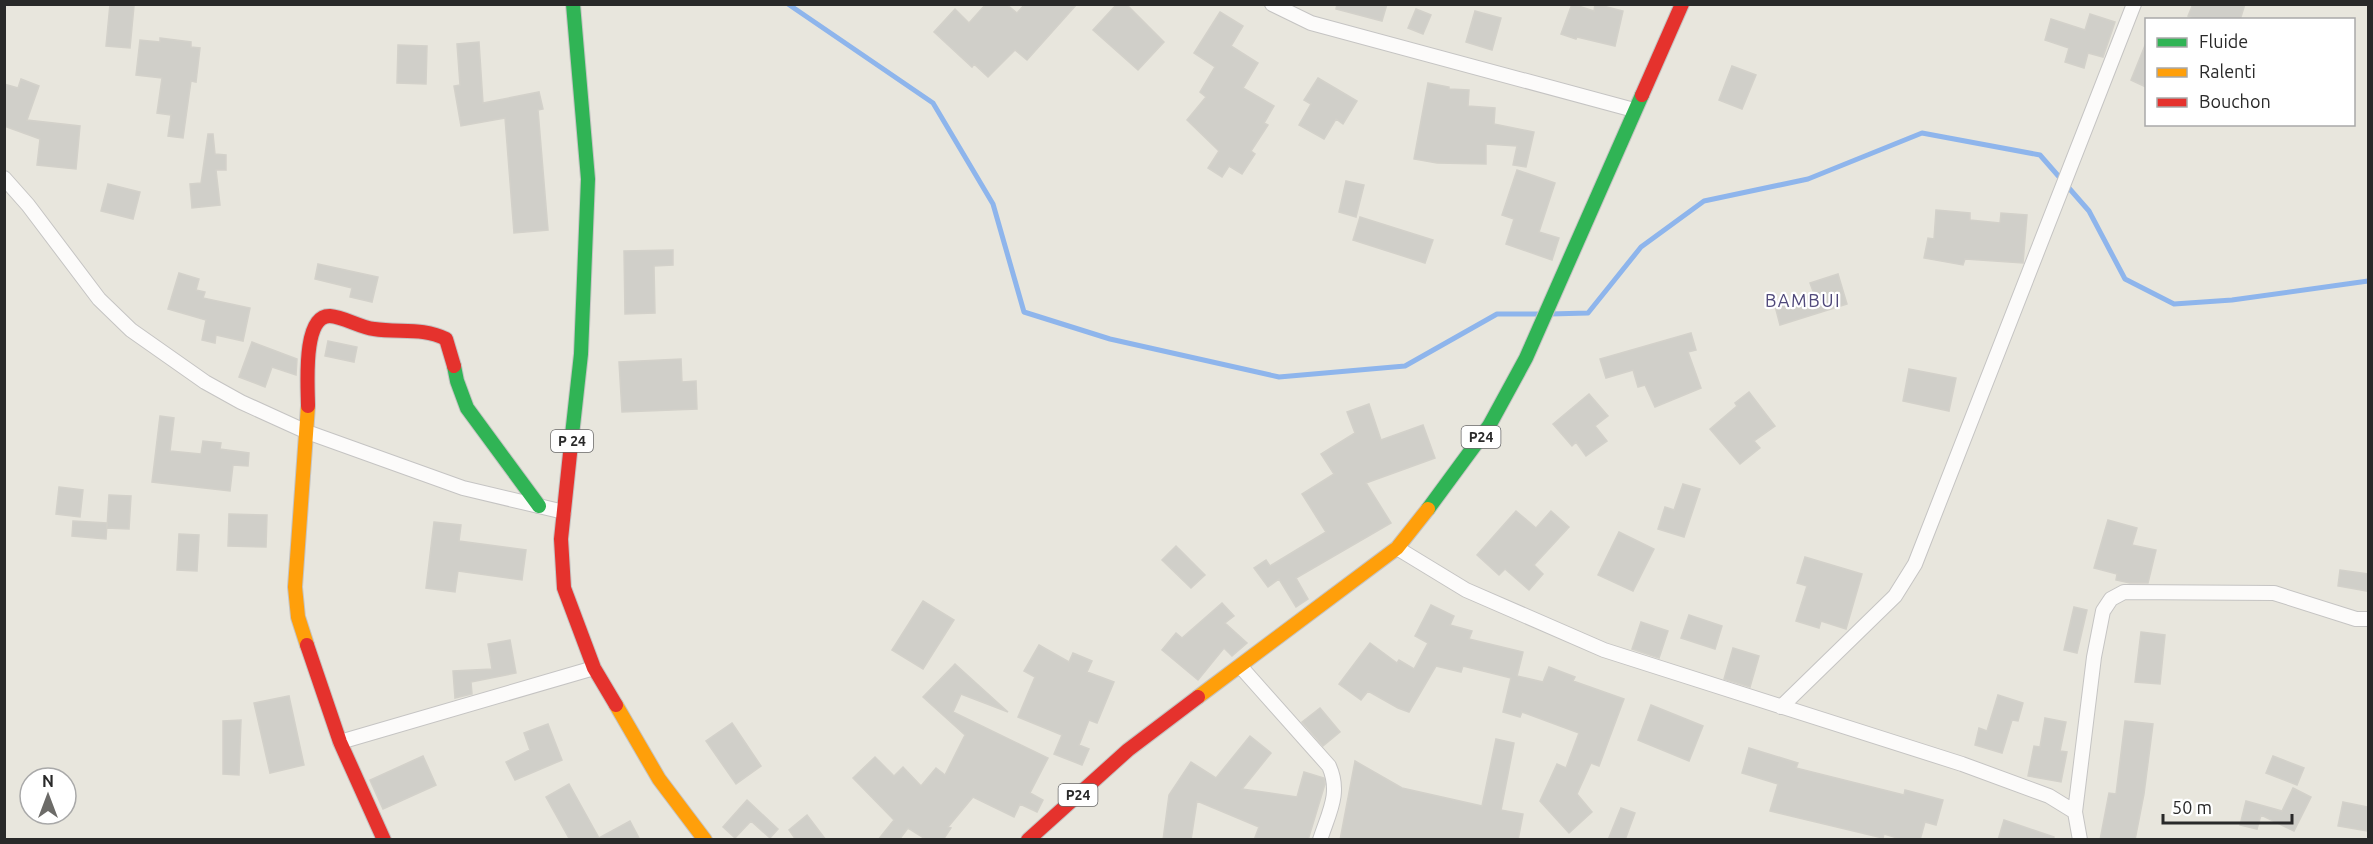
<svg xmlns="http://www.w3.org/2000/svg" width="2373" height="844" viewBox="0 0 2373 844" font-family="Ubuntu,sans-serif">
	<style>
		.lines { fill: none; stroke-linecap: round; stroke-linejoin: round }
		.stream { stroke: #8eb5ec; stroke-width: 5 }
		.building { fill: #d0cfc9; stroke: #d3d1ca; stroke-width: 1.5 }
		.street-casing { stroke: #c5c4c3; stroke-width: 16 }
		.fast-casing { stroke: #c5c4c3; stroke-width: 16 }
		.slow-casing { stroke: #c5c4c3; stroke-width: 16 }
		.jam-casing { stroke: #c5c4c3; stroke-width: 16 }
		.street { stroke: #fcfbfa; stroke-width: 14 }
		.fast { stroke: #30b455; stroke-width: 14 }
		.slow { stroke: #ff9f0a; stroke-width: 14 }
		.jam { stroke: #e5322d; stroke-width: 14 }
		.labels { text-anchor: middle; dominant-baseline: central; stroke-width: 4.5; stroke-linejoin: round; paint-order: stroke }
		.shield { fill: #fff; stroke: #696969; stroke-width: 1.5 }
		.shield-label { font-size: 14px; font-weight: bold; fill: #292929 }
		.quarter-label { font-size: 18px; letter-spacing: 1.5px; fill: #4f487a; stroke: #fff }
	</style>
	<rect width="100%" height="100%" fill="#e8e6dd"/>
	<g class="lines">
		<path class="stream" d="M788,4L933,103L993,204L1024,312L1110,339L1279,377L1405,366L1497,314H1541
			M1550,314L1588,313L1641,247L1704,201L1808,179L1922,133L2040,155L2089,211L2125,279L2174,304L2232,300L2368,281"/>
	</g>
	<path class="building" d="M110,4L134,6L130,48L106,46Z
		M986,4H1006L1017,13L1025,4H1077L1027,60L1015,50L988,77L974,64L972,67L934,32L955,9L969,23Z
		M1117,4H1126L1164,42L1138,70L1093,30Z
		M1337,4H1387L1382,21L1336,9Z
		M1572,4L1594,11L1595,4L1623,11L1615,46L1577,37L1576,39L1561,34Z
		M2193,4H2245L2240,20H2198L2188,16Z
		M1416,9L1431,15L1423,34L1408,28Z
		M1475,11L1501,18L1492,50L1466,42Z
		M1220,12L1243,26L1231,46L1258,63L1243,88L1274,106L1264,123L1268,125L1251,151L1255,154L1242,174L1229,166L1222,177L1208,168L1219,151L1187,120L1206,97L1200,92L1215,67L1194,53Z
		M2090,14L2115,22L2103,57L2088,53L2084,68L2065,62L2069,48L2045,40L2051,19L2085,30Z
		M160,38L191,42V47L200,48L196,82L191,81L183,138L168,136L171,115L157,113L162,78L136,75L140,40L160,42Z
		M479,42L483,103L539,92L543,109L538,110L548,230L514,233L505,118L461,126L454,86L460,85L457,44Z
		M2146,43V87L2131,80Z
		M398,45L427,46L426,84L397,83Z
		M1732,66L1756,75L1742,109L1719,100Z
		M1318,78L1357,101L1343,124L1336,119L1324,139L1299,125L1311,104L1304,100Z
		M21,79L39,86L27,120L80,126L76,169L37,165L40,139L4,126V84L18,88Z
		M1428,83L1449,87V89L1469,90L1468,106L1495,108L1494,124L1534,132L1526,167L1513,165L1517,146L1486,144V164L1437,163L1414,159Z
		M208,134H213L215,154L226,155V170H216L220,205L192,208L190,184L201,183Z
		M1517,170L1555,183L1539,232L1559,238L1552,260L1506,244L1514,219L1502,215Z
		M1346,181L1364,185L1356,217L1339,212Z
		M108,184L140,192L133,219L101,211Z
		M1936,210L1970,213V220L2000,223L2001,213L2027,215L2023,263L1965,259L1963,265L1924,258L1928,238L1934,239Z
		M1360,217L1433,240L1425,263L1353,240Z
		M673,250V265L654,266L655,313L625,314L624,251Z
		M318,264L378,277L372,302L350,297L352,288L315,279Z
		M179,273L199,279L196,290L205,292L203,298L250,308L243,341L216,335L215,343L202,340L206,320L168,309Z
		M1838,274L1847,304L1780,325L1775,306L1814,294L1810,283Z
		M1691,333L1696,350L1688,352L1701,388L1655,407L1645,385L1638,387L1633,370L1606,378L1600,359Z
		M328,341L357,347L354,362L325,356Z
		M252,342L297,359L296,375L272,367L265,387L239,377Z
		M681,359L682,382L696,381L697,409L622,412L619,362Z
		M1909,369L1956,378L1949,411L1903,401Z
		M1749,392L1775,426L1754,441L1760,448L1740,464L1710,429L1737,406L1735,403Z
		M1589,394L1608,416L1595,426L1607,441L1586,456L1576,442L1572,446L1553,424Z
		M1369,404L1381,440L1423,425L1435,458L1366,483L1391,523L1296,578L1308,599L1296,607L1279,579L1268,587L1254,568L1266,560L1270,566L1326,532L1302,494L1334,474L1321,454L1355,433L1347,412Z
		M160,416L174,418L170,451L201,454L203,441L221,443L220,449L249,453L248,466L233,465L230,491L152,482Z
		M1683,484L1700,489L1684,537L1658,529L1665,507L1674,510Z
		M59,487L83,490L80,517L56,514Z
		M109,495L131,496L129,529L107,528Z
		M1516,511L1536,528L1551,511L1569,527L1534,565L1543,574L1529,590L1505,569L1499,575L1477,555Z
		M229,514L267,515L266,547L228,546Z
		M2108,520L2137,528L2132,545L2156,550L2148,583H2130L2116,580L2117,574L2094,568Z
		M73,521L107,523L106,539L72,536Z
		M434,522L461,525L459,541L526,550L522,580L458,571L455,592L426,588Z
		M1619,532L1654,549L1633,591L1598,575Z
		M179,534L199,535L197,571L177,570Z
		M1176,546L1205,575L1191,588L1162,560Z
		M1805,557L1862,574L1846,629L1821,621L1819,628L1796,621L1807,586L1797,583Z
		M2340,570L2368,574L2367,591L2338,586Z
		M923,601L954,620L923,669L892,650Z
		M1222,603L1234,616L1225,623L1247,643L1232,656L1224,648L1198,680L1162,650L1176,633L1182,638Z
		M1431,605L1454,616L1450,625L1472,631L1469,639L1523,652L1517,676L1543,682L1549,667L1575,677L1573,681L1624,699L1599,766L1591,763L1577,794L1592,812L1569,833L1540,801L1557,764L1566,768L1579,733L1522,712L1520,717L1503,712L1511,678L1463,666L1461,672L1436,666L1409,712L1398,708L1368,691L1361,700L1339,684L1370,643L1397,663L1399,660L1414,669L1428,643L1415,636Z
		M2074,607L2087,610L2077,653L2064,650Z
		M1689,615L1722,626L1715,649L1681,638Z
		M1641,622L1668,631L1659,658L1632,649Z
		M2141,632L2165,635L2160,684L2135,682Z
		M510,640L516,673L471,682L472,694L455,698L453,671L492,669L488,644Z
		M1039,645L1069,662L1073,653L1092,661L1087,672L1114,682L1097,723L1089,720L1079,745L1089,749L1082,765L1054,754L1062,735L1018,717L1035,677L1024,671Z
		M1733,648L1759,656L1750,687L1724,679Z
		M955,664L1008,712L961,694L953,712L1048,758L1030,793L1043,800L1037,812L1020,804L1014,817L973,797L948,827L951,828L943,840H927L908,828L899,840H878L894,820L853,778L875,757L894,776L903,767L921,786L936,768L945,775L965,735L923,697Z
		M1998,695L2023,703L2018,721L2012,720L2002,753L1975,745L1979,728L1987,731Z
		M289,696L304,765L270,773L254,703Z
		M1651,705L1703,726L1689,761L1638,740Z
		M1320,708L1340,732L1323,746L1302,722Z
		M2045,718L2066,722L2060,751L2067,752L2061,782L2028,776L2034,746L2040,747Z
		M241,720L239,775L223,774V721Z
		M2125,721L2153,724L2144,794L2135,840H2100L2109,793L2116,794Z
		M732,723L761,766L736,784L706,741Z
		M548,724L562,760L515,780L506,762L530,750L524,733Z
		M1250,736L1271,753L1242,789L1297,797L1304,772L1324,778L1325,784L1308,840H1254L1259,827L1197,801L1191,840H1163L1169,795L1191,762L1216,778Z
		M1496,739L1514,743L1501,810L1523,814L1518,840H1340L1355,761L1402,788L1482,806Z
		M1749,748L1798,763L1796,768L1904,795L1905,790L1943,800L1936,825L1925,822L1920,840H1904L1884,834L1883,838L1770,811L1778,784L1742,773Z
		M423,756L436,785L383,809L370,780Z
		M2273,756L2304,768L2297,785L2266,773Z
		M569,784L599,838L630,821L640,840H570L546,797Z
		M2293,788L2311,797L2294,831L2261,815L2257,829L2240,825L2246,801L2282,811Z
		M747,800L778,829L770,838L751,821L735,838L723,827Z
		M2343,802L2368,807V831L2338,826Z
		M1621,808L1635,813L1625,840H1608Z
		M807,815L826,840H796L789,830Z
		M2004,820L2054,837L2053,840H1998Z"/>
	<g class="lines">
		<g class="street-casing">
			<path id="street" d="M1272,4L1311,23L1634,110
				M4,178L28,205L99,299L131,330L205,382L241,402L307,432L463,488L564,512
				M1397,548L1466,590L1604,650L1962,764L2049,796L2075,812L2080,840
				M1240,666L1329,766C1341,793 1329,812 1320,840
				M1781,707L1895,596L1915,564L2134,4
				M340,742L594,668
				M2075,812L2094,657L2103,611L2111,599L2124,592L2274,593L2356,619H2368"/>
		</g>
		<g class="fast-casing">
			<path id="fast" d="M454,366L457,381L467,408L539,506
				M571,444L581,354L588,179L573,4
				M1428,509L1489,426L1526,358L1642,95"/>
		</g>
		<g class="slow-casing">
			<path id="slow" d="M307,645L298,617L295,587L308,406
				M1198,697L1397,548L1428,509
				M616,705L659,779L705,840"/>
		</g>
		<g class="jam-casing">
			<path id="jam" d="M1642,95L1682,4
				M308,406C308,387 302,315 330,316C344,317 359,327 374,329C399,333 423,327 446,339L454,366
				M571,444L561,539L564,588L594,668L616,705
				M307,645L340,742L384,840
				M1028,840L1128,750L1198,697"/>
		</g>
		<use href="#street" class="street"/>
		<use href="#fast" class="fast"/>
		<use href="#slow" class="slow"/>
		<use href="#jam" class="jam"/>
	</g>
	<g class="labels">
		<g class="shield">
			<rect x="1461.5" y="426" width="39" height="22" rx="4.5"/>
			<rect x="551" y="430" width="42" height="22" rx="4.5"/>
			<rect x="1058.5" y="784" width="39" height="22" rx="4.5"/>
		</g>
		<g class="shield-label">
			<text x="1481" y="437">P24</text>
			<text x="572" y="441">P 24</text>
			<text x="1078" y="795">P24</text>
		</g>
		<g class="quarter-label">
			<text x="1803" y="300">BAMBUI</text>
		</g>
	</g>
	<rect width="2373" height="844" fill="none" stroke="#292929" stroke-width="12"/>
	<rect x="2145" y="18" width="210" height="108" fill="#ffffff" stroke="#a9a9a9" stroke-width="1.5"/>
	<rect x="2157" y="38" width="30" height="9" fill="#30b455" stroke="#a9a9a9" stroke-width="1.5"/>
	<text x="2199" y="48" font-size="18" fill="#292929">Fluide</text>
	<rect x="2157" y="68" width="30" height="9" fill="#ff9f0a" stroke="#a9a9a9" stroke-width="1.5"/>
	<text x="2199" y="78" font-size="18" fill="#292929">Ralenti</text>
	<rect x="2157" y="98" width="30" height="9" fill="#e5322d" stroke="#a9a9a9" stroke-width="1.5"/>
	<text x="2199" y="108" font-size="18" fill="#292929">Bouchon</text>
	<g transform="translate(48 796)"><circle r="28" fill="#ffffff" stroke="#a9a9a9" stroke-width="1.5"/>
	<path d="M0-4.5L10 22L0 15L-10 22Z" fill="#6c6b68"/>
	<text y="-9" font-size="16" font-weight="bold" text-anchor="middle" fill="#292929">N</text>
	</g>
	<path d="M2163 814v9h129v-9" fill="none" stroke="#292929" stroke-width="3"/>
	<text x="2172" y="814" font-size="18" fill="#292929" stroke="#ffffff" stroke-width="4.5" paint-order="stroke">50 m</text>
</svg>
